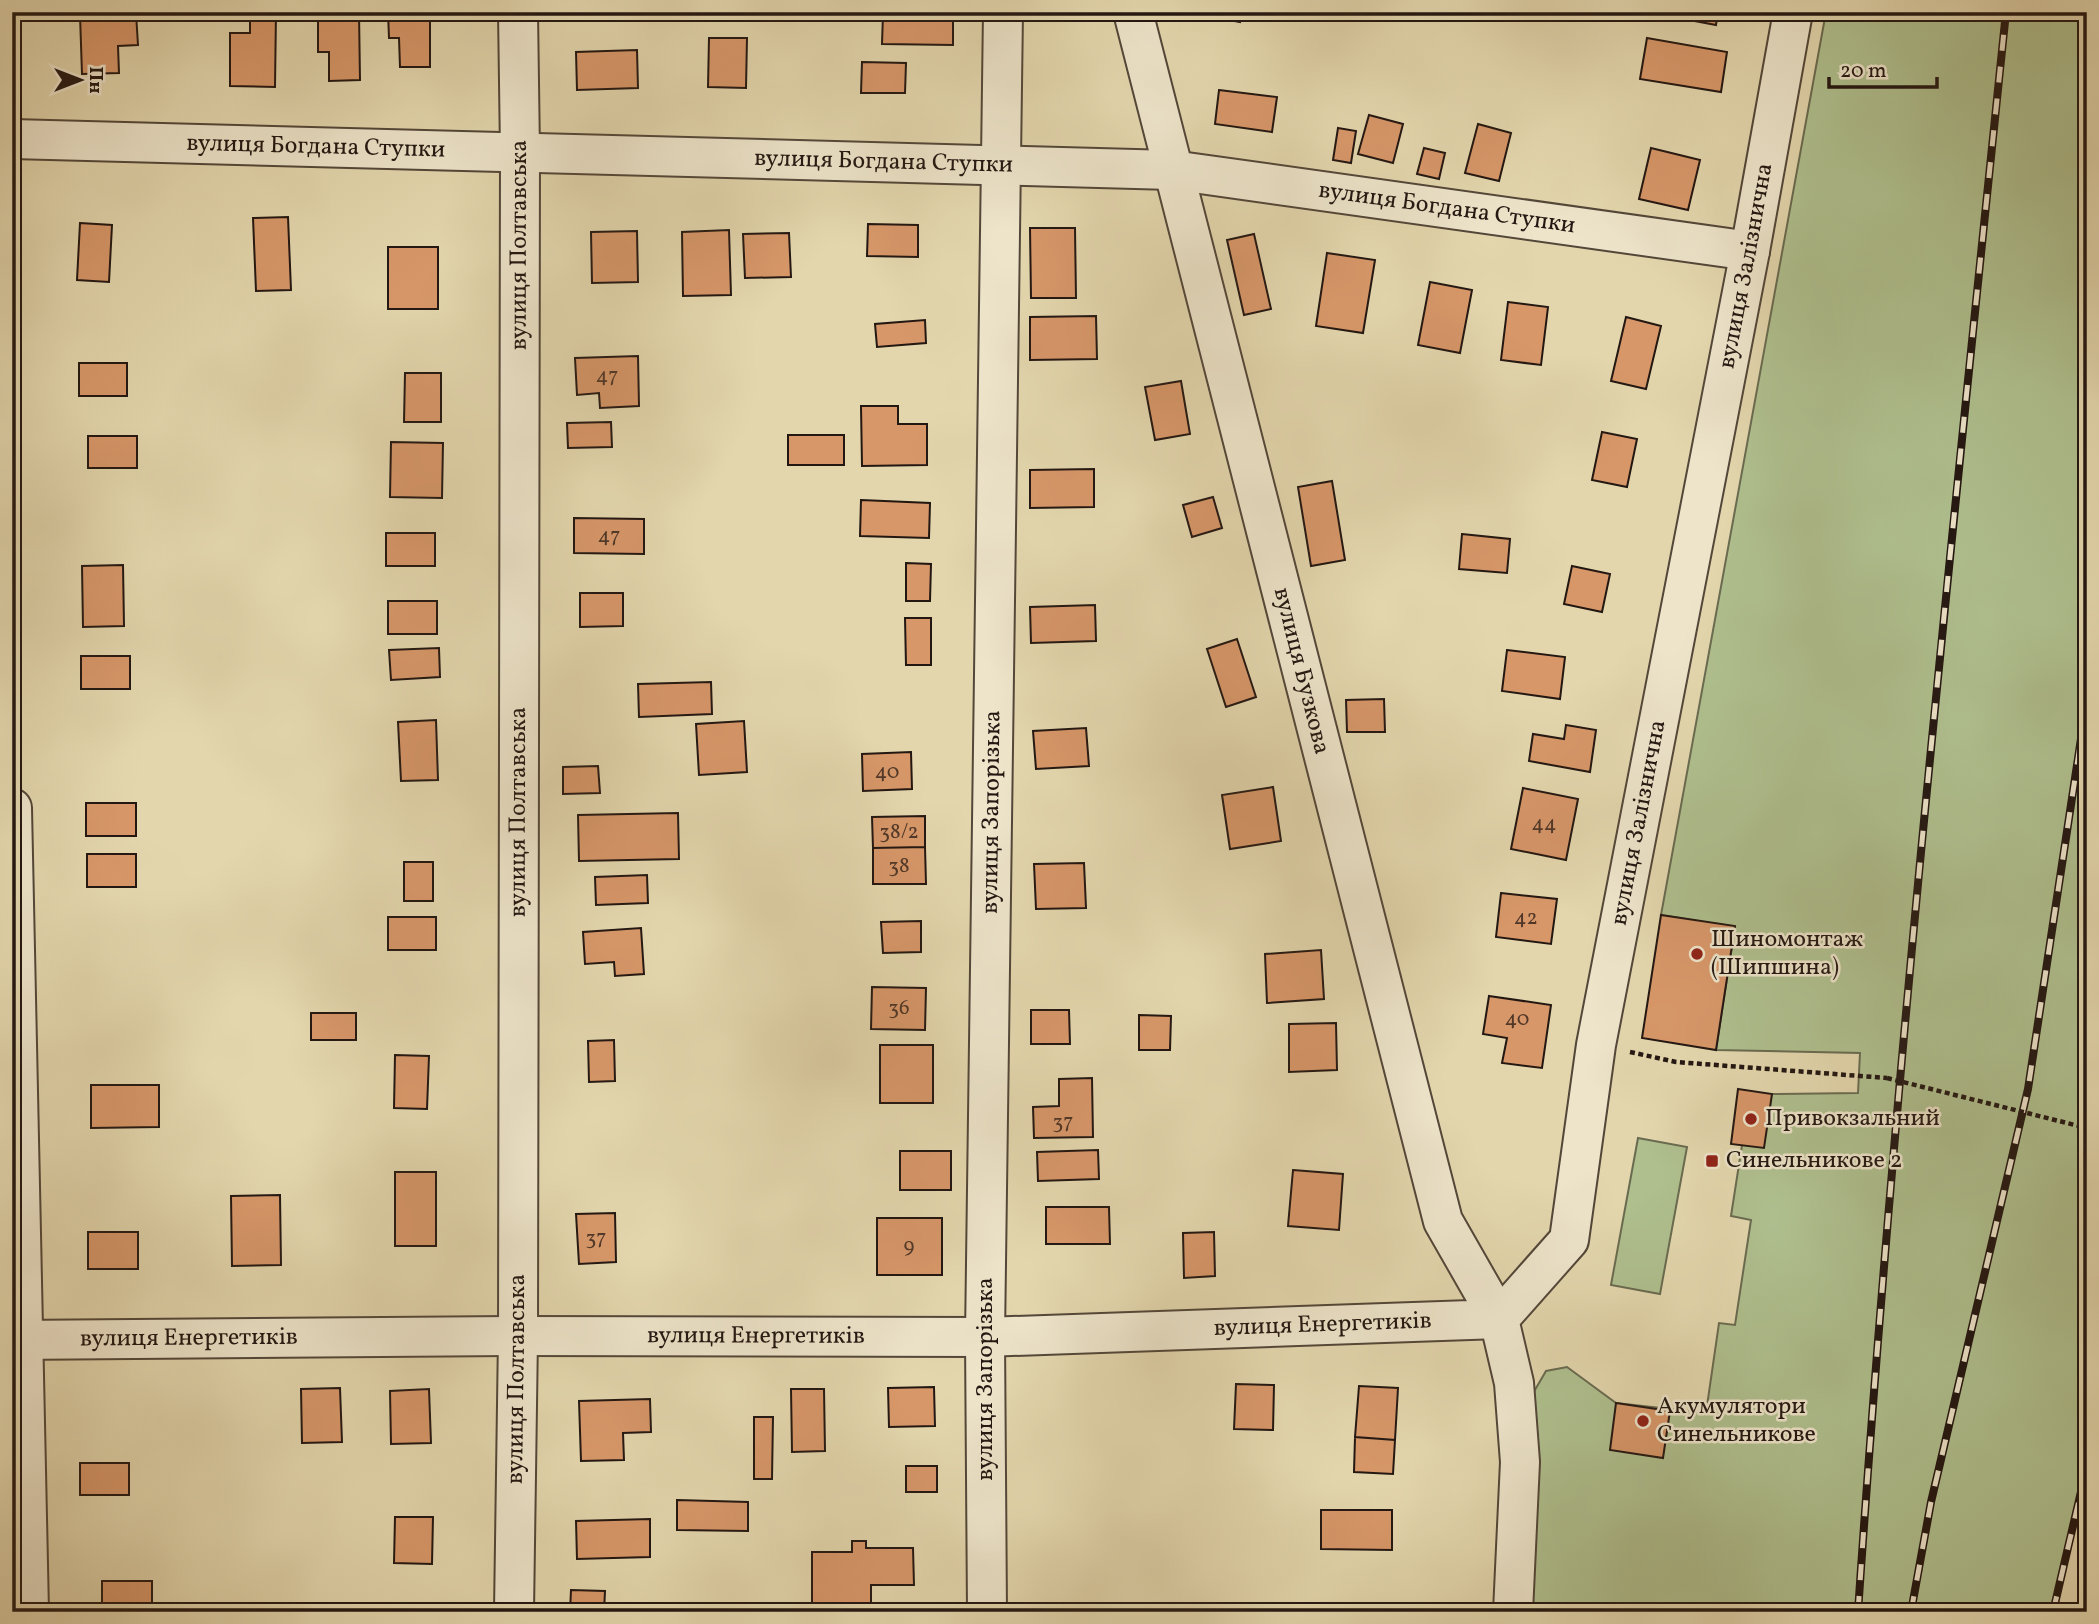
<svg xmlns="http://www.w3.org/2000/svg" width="2099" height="1624" viewBox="0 0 2099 1624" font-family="Vollkorn,serif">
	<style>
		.green { fill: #afbf8e; stroke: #696b50; stroke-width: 2 }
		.building { fill: #d79769; stroke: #231712; stroke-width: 2 }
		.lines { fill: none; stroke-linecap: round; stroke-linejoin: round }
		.minor-casing { stroke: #534739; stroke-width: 42 }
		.path { stroke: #231712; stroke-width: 4.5; stroke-dasharray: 5 3.5; stroke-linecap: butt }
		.minor { stroke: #ede4ca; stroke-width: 38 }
		.rail-casing { stroke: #231712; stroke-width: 8 }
		.rail { stroke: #ede4ca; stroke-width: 5; stroke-dasharray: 16; stroke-linecap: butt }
		.path-bridge { stroke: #231712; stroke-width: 4.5; stroke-dasharray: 5 3.5; stroke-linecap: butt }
		.poi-dot { fill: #8f2418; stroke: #ede4ca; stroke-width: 2.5 }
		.labels { text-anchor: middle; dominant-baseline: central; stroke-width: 5; stroke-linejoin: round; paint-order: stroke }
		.number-label { font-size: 21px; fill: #503728 }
		.street-label { font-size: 24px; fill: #231712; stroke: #ede4ca }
		.poi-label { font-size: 24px; fill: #231712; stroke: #ede4ca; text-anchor: start }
	</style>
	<rect width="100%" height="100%" fill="#e3d6ad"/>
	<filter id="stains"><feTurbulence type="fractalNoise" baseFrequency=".00286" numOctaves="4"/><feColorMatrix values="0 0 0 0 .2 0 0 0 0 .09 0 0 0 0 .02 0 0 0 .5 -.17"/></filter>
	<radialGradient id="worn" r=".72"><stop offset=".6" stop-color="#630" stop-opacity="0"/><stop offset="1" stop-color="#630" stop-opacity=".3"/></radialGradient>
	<path class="green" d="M1826,12H2087V1456L2055,1612H1529L1532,1395L1546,1371L1567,1367L1616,1403L1706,1413L1719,1323L1735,1325L1751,1220L1731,1216L1742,1145L1772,1094L1858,1093L1860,1053L1716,1050L1735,927L1661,915Z
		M1638,1138L1687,1147L1660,1294L1611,1285Z"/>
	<path class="building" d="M250,12H276L275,87L230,86V33H250Z
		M318,12H359L360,80L329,81V52H318Z
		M388,12H430V67H400L399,38H389Z
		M590,12H627V19L590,18Z
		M1188,12H1242L1240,22Z
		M1647,12H1718L1716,25Z
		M136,13L138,45L118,46L119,73L82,74L80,15Z
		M883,14L953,15V45L882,44Z
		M709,38H747L746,88L708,87Z
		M1647,38L1727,52L1721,92L1640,79Z
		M637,50L638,88L577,90L576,52Z
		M862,62L906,63L905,93H861Z
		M1219,90L1277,97L1272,132L1215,124Z
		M1369,115L1403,124L1393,163L1358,154Z
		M1478,124L1511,133L1499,181L1465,173Z
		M1338,128L1356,131L1351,163L1333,160Z
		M1424,148L1445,153L1439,179L1417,174Z
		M1651,148L1700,160L1688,210L1639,199Z
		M288,217L291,290L256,291L253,218Z
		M80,223L112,225L109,282L77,280Z
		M868,224L918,225V257L867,256Z
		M1030,228H1075L1076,298H1031Z
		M729,230L731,295L683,296L682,232Z
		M637,231L638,282L592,283L591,232Z
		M789,233L791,277L745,278L743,234Z
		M1254,234L1271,309L1244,315L1227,240Z
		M388,247H438V309H388Z
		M1327,253L1375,260L1363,333L1316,326Z
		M1430,282L1472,290L1460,353L1418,345Z
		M1508,302L1548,307L1541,365L1501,360Z
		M1096,316L1097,359L1030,360V317Z
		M1626,317L1661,326L1646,389L1611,381Z
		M925,320L926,343L877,347L875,324Z
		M638,356L639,406L600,408L599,393L577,395L575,358Z
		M79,363H127V396H79Z
		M405,373H441V422H404Z
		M1181,381L1190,434L1155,440L1145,387Z
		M861,406H898V424H927V465L862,466Z
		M611,422L612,447L568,448L567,423Z
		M1602,432L1637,439L1627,487L1592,480Z
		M788,435H844V465H788Z
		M88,436H137V468H88Z
		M391,442L443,443L442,498L390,497Z
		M1094,469V507L1030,508V470Z
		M1332,481L1345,560L1311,566L1298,487Z
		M1213,497L1222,528L1192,537L1183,505Z
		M861,500L930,503L929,538L860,536Z
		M574,518L644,519V554L574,553Z
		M386,533H435V566H386Z
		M1462,534L1510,539L1507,573L1459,569Z
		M906,563L931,564L930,601H906Z
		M123,565L124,626L83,627L82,566Z
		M1572,566L1610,574L1602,612L1564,604Z
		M580,593H623V626L580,627Z
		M388,601H437V634H388Z
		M1095,605L1096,641L1031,643L1030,607Z
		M905,618H931V665H906Z
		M1237,639L1256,697L1226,707L1207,649Z
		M439,648L440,677L391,680L389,650Z
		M1507,650L1565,657L1560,699L1502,691Z
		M81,656H130V689H81Z
		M711,682L712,714L639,717L638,684Z
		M1384,699L1385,732H1347L1346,700Z
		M436,720L438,780L401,781L398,722Z
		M744,721L747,772L699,775L696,724Z
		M1566,725L1596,730L1590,772L1529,761L1533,734L1564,739Z
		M1086,728L1089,766L1036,769L1033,731Z
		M911,752L912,789L863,791L862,754Z
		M598,766L600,793L563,794V767Z
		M1273,787L1281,841L1230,849L1222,795Z
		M1523,788L1578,799L1566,860L1511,849Z
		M86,803H136V836H86Z
		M678,813L679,859L579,861L578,815Z
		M925,816V847L873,848L872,817Z
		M925,847L926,884H873V848Z
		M87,854H136V887H87Z
		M404,862H433V901H404Z
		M1084,863L1086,908L1036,909L1034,864Z
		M647,875L648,903L596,905L595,877Z
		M1501,893L1557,899L1551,944L1496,937Z
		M1661,915L1735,926L1716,1050L1642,1038Z
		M388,917H436V950H388Z
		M921,921V952L883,953L881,922Z
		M641,928L644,974L615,976L614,962L585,964L583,932Z
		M1321,950L1324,999L1267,1003L1265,954Z
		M872,987L926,988L925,1030L871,1029Z
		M1489,996L1551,1005L1542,1068L1502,1063L1507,1038L1483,1034Z
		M1031,1010H1069L1070,1044H1031Z
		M311,1013H356V1040H311Z
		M1139,1015L1171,1016L1170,1050H1139Z
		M1336,1023L1337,1070L1289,1072V1024Z
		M614,1040L615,1081L589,1082L588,1041Z
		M880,1045H933V1103H880Z
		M395,1055L429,1056L427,1109L394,1108Z
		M1092,1078L1093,1137L1034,1138L1033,1107L1059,1106V1079Z
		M91,1085H159V1127L91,1128Z
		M1738,1089L1772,1094L1764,1148L1731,1144Z
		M1098,1150L1099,1179L1038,1181L1037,1152Z
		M900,1151H951V1190H900Z
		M1293,1170L1343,1174L1339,1230L1288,1226Z
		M395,1172H436V1246H395Z
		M280,1195L281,1265L232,1266L231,1196Z
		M1046,1207H1109L1110,1244H1046Z
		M615,1213L616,1262L579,1264L576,1214Z
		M877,1218H942V1275H877Z
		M88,1232H138V1269H88Z
		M1214,1232L1215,1276L1184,1278L1183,1233Z
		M1236,1384L1274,1385L1273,1430L1234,1429Z
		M1359,1386L1398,1388L1395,1440L1355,1437Z
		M934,1387L935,1426L889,1427L888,1388Z
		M340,1388L342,1442L302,1443L301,1389Z
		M429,1389L431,1443L391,1444L390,1391Z
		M791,1389H824L825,1451L792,1452Z
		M650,1399L651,1432L623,1433L624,1460L581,1461L579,1401Z
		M1616,1403L1670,1411L1663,1458L1610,1450Z
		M754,1417H773L772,1479H754Z
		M1355,1437L1395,1440L1393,1474L1354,1472Z
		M80,1463H129V1495H80Z
		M906,1466H937V1492H906Z
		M677,1500L748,1502V1531L677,1530Z
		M1321,1510H1392V1550L1321,1549Z
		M395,1517H433L432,1564L394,1563Z
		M650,1519V1557L577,1559L576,1521Z
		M852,1541H866V1548H913L914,1585H871V1612H812V1552H852Z
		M102,1581H152V1612H102Z
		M571,1590L605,1591L604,1612H570Z"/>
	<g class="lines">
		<g class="minor-casing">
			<g id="minor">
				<path id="s1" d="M12,139L1172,170L1750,251"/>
				<path d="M12,808L29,1612"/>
				<path id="s2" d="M12,1340L518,1336L985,1337L1499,1319L1443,1221L1133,12"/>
				<path id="s3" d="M514,1612L518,1336L520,152L518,12"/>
				<path id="s4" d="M987,1612L985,1337L1003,12"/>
				<path id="s5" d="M1513,1612L1520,1462L1514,1383L1499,1319L1569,1240L1596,1045L1750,251L1793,12"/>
			</g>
		</g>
		<path class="path" d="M1630,1052L1676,1062L1887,1078"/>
		<use href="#minor" class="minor"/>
		<g class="rail-casing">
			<path id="rail" d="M1858,1612C1894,1078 1951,545 2006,12
				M1911,1612L1931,1502L2028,1089L2087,699
				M2053,1612L2087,1466"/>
		</g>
		<use href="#rail" class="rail"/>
		<path class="path-bridge" d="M1887,1078L2087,1128"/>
	</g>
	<g class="poi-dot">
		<circle cx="1697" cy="954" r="7"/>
		<circle cx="1751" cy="1119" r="7"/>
		<rect x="1705" y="1154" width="14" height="14" rx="3.5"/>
		<circle cx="1643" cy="1421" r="7"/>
	</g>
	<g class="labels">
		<g class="number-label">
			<text x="607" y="376">47</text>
			<text x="609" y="536">47</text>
			<text x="887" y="772">40</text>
			<text x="1544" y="824">44</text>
			<text x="899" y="832">38/2</text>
			<text x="899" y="866">38</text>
			<text x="1526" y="918">42</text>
			<text x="899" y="1008">36</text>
			<text x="1517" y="1019">40</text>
			<text x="1063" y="1122">37</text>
			<text x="596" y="1238">37</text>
			<text x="909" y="1246">9</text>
		</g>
		<g class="street-label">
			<text stroke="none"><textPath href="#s1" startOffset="304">вулиця Богдана Ступки</textPath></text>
			<text stroke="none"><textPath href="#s1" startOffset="872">вулиця Богдана Ступки</textPath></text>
			<text stroke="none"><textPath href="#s1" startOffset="1438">вулиця Богдана Ступки</textPath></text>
			<text stroke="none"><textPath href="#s3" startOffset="1367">вулиця Полтавська</textPath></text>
			<text stroke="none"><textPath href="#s5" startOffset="1391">вулиця Залізнична</textPath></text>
			<text transform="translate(1301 671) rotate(76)">вулиця Бузкова</text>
			<text stroke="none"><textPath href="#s3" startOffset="800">вулиця Полтавська</textPath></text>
			<text stroke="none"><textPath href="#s4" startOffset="800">вулиця Запорізька</textPath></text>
			<text stroke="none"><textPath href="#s5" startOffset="824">вулиця Залізнична</textPath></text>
			<text stroke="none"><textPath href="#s2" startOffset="1311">вулиця Енергетиків</textPath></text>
			<text stroke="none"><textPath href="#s2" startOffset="744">вулиця Енергетиків</textPath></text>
			<text stroke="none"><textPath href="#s2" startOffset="177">вулиця Енергетиків</textPath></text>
			<text stroke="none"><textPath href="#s3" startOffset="233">вулиця Полтавська</textPath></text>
			<text transform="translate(986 1379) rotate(-90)">вулиця Запорізька</text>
		</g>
		<g class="poi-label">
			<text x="1711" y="940">Шиномонтаж<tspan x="1711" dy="28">(Шипшина)</tspan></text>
			<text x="1765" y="1119">Привокзальний</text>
			<text x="1726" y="1161">Синельникове 2</text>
			<text x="1657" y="1407">Акумулятори<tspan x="1657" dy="28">Синельникове</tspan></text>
		</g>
	</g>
	<rect width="2099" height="1624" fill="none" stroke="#e3d6ad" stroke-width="42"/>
	<rect x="14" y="14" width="2071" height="1596" fill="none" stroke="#231712" stroke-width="3.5"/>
	<rect x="21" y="21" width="2057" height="1582" fill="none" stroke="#231712" stroke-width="2"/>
	<g transform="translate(80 80) rotate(90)" stroke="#ede4ca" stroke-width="5" paint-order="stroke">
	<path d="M0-5L12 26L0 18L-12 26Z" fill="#231712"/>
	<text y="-10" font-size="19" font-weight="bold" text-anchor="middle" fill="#231712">Пн</text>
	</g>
	<path d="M1829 77v10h108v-10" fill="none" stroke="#231712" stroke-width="3.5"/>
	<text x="1840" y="77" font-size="21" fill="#231712" stroke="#ede4ca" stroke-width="5" paint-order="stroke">20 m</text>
	<rect width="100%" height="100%" filter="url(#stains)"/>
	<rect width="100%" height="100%" fill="url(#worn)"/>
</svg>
